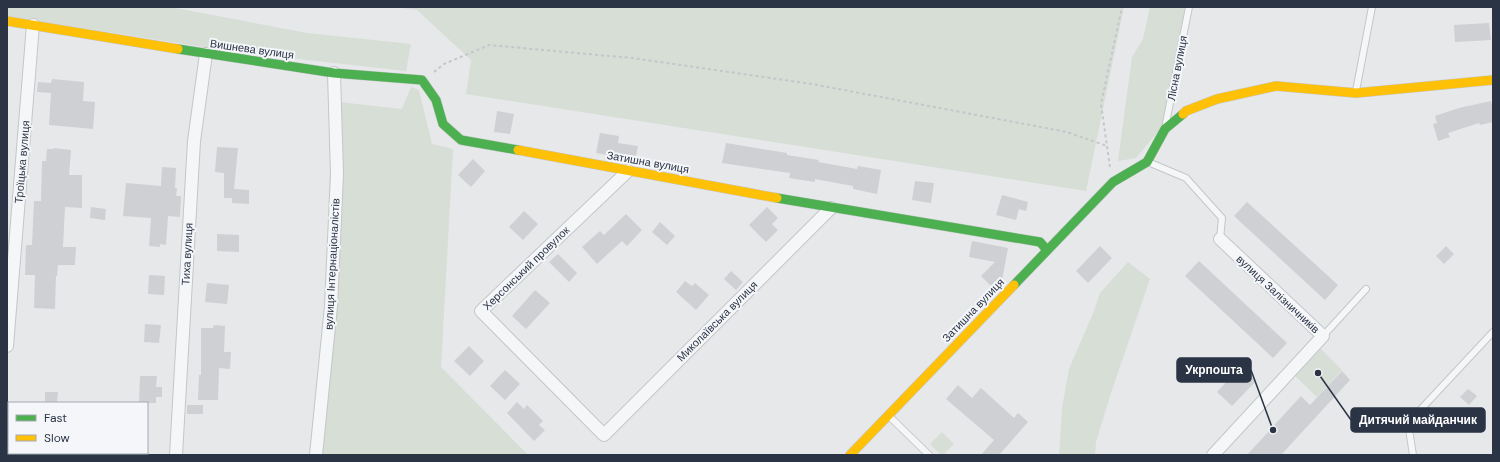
<svg xmlns="http://www.w3.org/2000/svg" width="1500" height="462" viewBox="0 0 1500 462" font-family="'DM Sans',sans-serif">
	<style>
		.green { fill: #d6ded6 }
		.building { fill: #ced0d3 }
		.lines { fill: none; stroke-linecap: round; stroke-linejoin: round }
		.lane-casing { stroke: #c4c6c8; stroke-width: 8 }
		.street-casing { stroke: #c4c6c8; stroke-width: 14 }
		.fast-casing { stroke: #c4c6c8; stroke-width: 10 }
		.slow-casing { stroke: #c4c6c8; stroke-width: 10 }
		.path { stroke: #c5c6ca; stroke-width: 2; stroke-dasharray: 3 3; stroke-linecap: butt }
		.lane { stroke: #f5f6f7; stroke-width: 6 }
		.street { stroke: #f5f6f7; stroke-width: 12 }
		.fast { stroke: #4caf50; stroke-width: 9 }
		.slow { stroke: #ffc107; stroke-width: 9 }
		.labels { text-anchor: middle; dominant-baseline: central; stroke-width: 4; stroke-linejoin: round; paint-order: stroke }
		.street-label { font-size: 11px; fill: #2b3445; stroke: #f4f6f9 }
		.leader { fill: none; stroke: #2b3445; stroke-width: 1.5 }
		.callout-dot { fill: #2b3445; stroke: #f4f6f9; stroke-width: 1.5 }
		.callout { fill: #2b3445; stroke: #2b3445; stroke-width: 1.5 }
		.callout-label { font-size: 12px; text-anchor: middle; font-weight: bold; fill: #fff }
	</style>
	<rect width="100%" height="100%" fill="#e6e8ea"/>
	<path class="green" d="M7,7H170L307,33L411,44L406,71L228,51L7,16Z
		M396,7H1124L1086,191L466,94L471,60L417,10Z
		M1150,7H1185L1162,127L1136,158L1118,161L1132,57L1143,39Z
		M328,79L341,81L339,102L402,109L411,87L419,90L432,144L453,149L441,367L528,455H314L326,320L330,166Z
		M1128,262L1150,279L1110,396L1096,442L1095,455H1059L1062,408L1069,369L1094,311L1100,293Z
		M1321,349L1342,370L1317,397L1295,376Z
		M942,432L954,444L943,455H941L930,444Z"/>
	<path class="building" d="M1489,23L1491,40L1455,42L1454,25Z
		M52,79L84,82L83,101L95,102L93,129L49,125L51,93L37,92L38,82L51,83Z
		M1491,101L1493,110V122L1480,125L1479,123L1448,133L1450,137L1438,141L1433,124L1437,123L1435,116L1459,108Z
		M497,111L514,114L510,134L494,132Z
		M600,133L619,136L618,143L638,146L635,162L624,160V158L596,153Z
		M726,143L787,153V155L819,160L818,162L857,169L858,166L881,170L877,194L853,189V186L815,179V182L789,178L790,173L722,163Z
		M217,147L238,148L234,189L249,190V204L232,203V198H224V173L215,172Z
		M54,148L71,150L69,175H82V208L65,207L63,247H76L75,265H58L57,276H56L55,309L34,308L35,275H25L26,245H32L34,201H41L42,161H46L47,149H54Z
		M473,159L485,171L471,187L458,175Z
		M162,167L176,168L175,188H177L176,196H181L180,217L168,216L166,245L160,244V247L149,246L151,218L123,216L126,183L161,186Z
		M915,181L934,183L931,203L912,200Z
		M1002,195L1028,202L1026,211L1019,209L1016,220L996,215Z
		M1247,202L1338,285L1325,300L1234,216Z
		M91,207L106,209L105,220L90,218Z
		M767,207L778,218L772,224L778,230L766,242L749,225Z
		M524,211L538,224L523,240L509,227Z
		M626,214L642,230L627,246L622,241L597,264L582,247L600,231L604,235Z
		M660,222L675,236L667,245L652,232Z
		M217,234L239,235V252L217,251Z
		M972,241L1008,248L1002,280L993,288L981,276L995,262L969,257Z
		M1100,246L1112,258L1088,283L1076,271Z
		M1446,246L1454,254L1444,264L1436,256Z
		M558,254L577,273L569,282L549,262Z
		M1199,261L1287,343L1273,358L1185,276Z
		M731,271L743,282L736,290L724,279Z
		M149,275L165,276L164,295L148,294Z
		M685,281L692,286L695,283L709,295L696,310L676,292Z
		M207,283L229,285L227,304L205,302Z
		M535,290L550,303L526,329L512,316Z
		M145,324L161,325L159,343L144,342Z
		M214,325L225,326L224,352H231L230,369L219,368L218,400H198L199,375H201V328H213Z
		M469,346L484,361L470,376L454,361Z
		M1241,366L1256,381L1232,406L1217,392Z
		M505,370L520,384L505,400L490,386Z
		M1342,371L1350,380L1281,455H1247L1301,396L1310,405Z
		M140,376H157L156,387H162V397H156V403H139Z
		M958,385L972,398L981,388L1014,418L1018,413L1028,422L999,455H981L994,440L946,399Z
		M1468,389L1477,396L1469,405L1460,397Z
		M45,392H58L57,402H45Z
		M517,402L524,409L527,405L543,421L539,425L545,430L534,441L507,413Z
		M187,405H203V414H187Z"/>
	<g class="lines">
		<g class="lane-casing">
			<path id="lane" d="M1356,91L1372,7
				M1166,123L1189,7
				M1148,162L1186,178L1222,218L1220,239
				M1323,336L1366,289
				M889,416L929,455
				M1413,455L1408,423L1493,332"/>
		</g>
		<g class="street-casing">
			<path id="street" d="M628,171L481,311L604,435L831,208
				M7,346L33,25
				M176,455L194,141L206,54
				M316,455L331,306L337,174L334,73
				M1213,455L1323,336L1220,239"/>
		</g>
		<g class="fast-casing">
			<path id="fast" d="M178,49L334,73L422,80L436,100L443,124L461,140L518,150
				M777,198L1040,242L1047,250
				M1014,285L1113,182L1147,162L1165,129L1183,114"/>
		</g>
		<g class="slow-casing">
			<path id="slow" d="M7,21L178,49
				M1183,114L1186,111L1217,99L1276,86L1356,93L1493,80
				M518,150L777,198
				M850,455L1014,285"/>
		</g>
		<path class="path" d="M434,72L444,64L489,45L632,58L812,84L1067,132L1107,146
			M1110,167L1101,104L1122,7"/>
		<use href="#lane" class="lane"/>
		<use href="#street" class="street"/>
		<use href="#fast" class="fast"/>
		<use href="#slow" class="slow"/>
	</g>
	<g class="labels">
		<g class="street-label">
			<text transform="translate(252 49) rotate(8)">Вишнева вулиця</text>
			<text transform="translate(1177 68) rotate(-79)">Лісна вулиця</text>
			<text transform="translate(22 162) rotate(-85)">Троїцька вулиця</text>
			<text transform="translate(648 162) rotate(10)">Затишна вулиця</text>
			<text transform="translate(187 254) rotate(-87)">Тиха вулиця</text>
			<text transform="translate(332 264) rotate(-87)">вулиця Інтернаціоналістів</text>
			<text transform="translate(526 268) rotate(-44)">Херсонський провулок</text>
			<text transform="translate(1278 294) rotate(43)">вулиця Залізничників</text>
			<text transform="translate(973 310) rotate(-46)">Затишна вулиця</text>
			<text transform="translate(717 321) rotate(-45)">Миколаївська вулиця</text>
		</g>
	</g>
	<path class="leader" d="M1273 430L1251 370M1318 373L1351 420"/>
	<g class="callout-dot">
		<circle cx="1273" cy="430" r="4"/>
		<circle cx="1318" cy="373" r="4"/>
	</g>
	<g class="callout">
		<rect x="1177" y="358" width="74" height="24" rx="4"/>
		<rect x="1351" y="408" width="134" height="24" rx="4"/>
	</g>
	<g class="callout-label">
		<text x="1214" y="374">Укрпошта</text>
		<text x="1418" y="424">Дитячий майданчик</text>
	</g>
	<rect width="1500" height="462" fill="none" stroke="#2b3445" stroke-width="16"/>
	<rect x="8" y="402" width="140" height="52" fill="#f4f6f9" stroke="#a4a8b1"/>
	<rect x="16" y="415" width="20" height="6" fill="#4caf50" stroke="#a4a8b1"/>
	<text x="44" y="422" font-size="12" fill="#2b3445">Fast</text>
	<rect x="16" y="435" width="20" height="6" fill="#ffc107" stroke="#a4a8b1"/>
	<text x="44" y="442" font-size="12" fill="#2b3445">Slow</text>
</svg>
